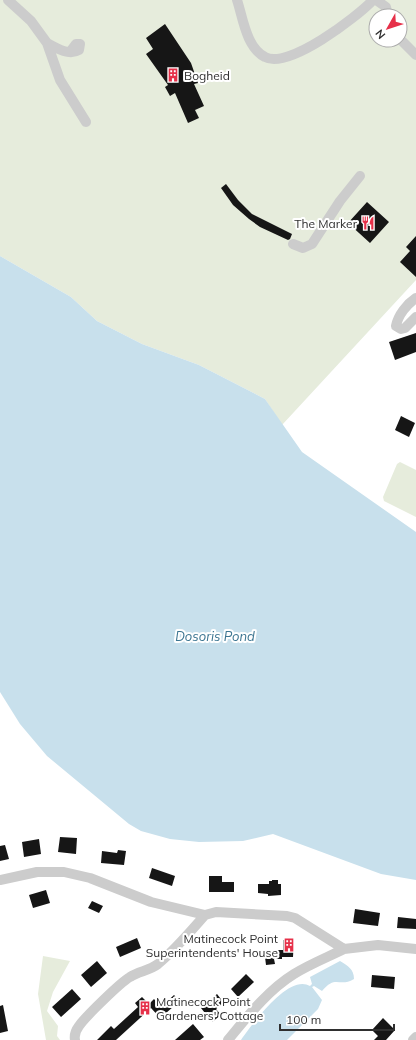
<svg xmlns="http://www.w3.org/2000/svg" width="416" height="1040" viewBox="0 0 416 1040" font-family="Mulish,sans-serif">
	<style>
		.green { fill: #e6ecdc; fill-rule: evenodd }
		.water { fill: #c8e0ec }
		.building { fill: #161616 }
		.lines { fill: none; stroke-linecap: round; stroke-linejoin: round }
		.minor { stroke: #ccc; stroke-width: 10 }
		.labels { text-anchor: middle; dominant-baseline: central; stroke-width: 4; stroke-linejoin: round; paint-order: stroke }
		.poi-label { font-size: 12px; fill: #2f2f2f; stroke: #fff; text-anchor: start }
		.water-label { font-size: 13px; font-style: italic; fill: #3c7591; stroke: #fff }
	</style>
	<rect width="100%" height="100%" fill="#fff"/>
	<path class="green" d="M0,0H416V280L282,425L265,399L199,365L142,344L97,321L71,297L0,256ZM376,16H400V40H376Z
		M400,462L416,470V517L384,501L383,497L397,464Z
		M43,956L70,961L53,992L47,1011L58,1026L57,1036L60,1040H46L38,994Z"/>
	<path class="water" d="M0,256L71,297L97,321L142,344L199,365L265,399L302,452L416,532V880L381,874L273,834L243,841L199,842L170,839L141,831L129,824L47,756L20,724L0,692Z
		M340,961C348,966 354,969 354,979C339,988 336,974 322,991L314,986L312,987L322,1000L318,1009L287,1040H241C252,1024 289,973 310,986L312,984L310,977Z"/>
	<path class="building" d="M165,24L191,63L198,83L194,84L204,106L195,110L199,118L188,123L175,93L170,96L165,87L168,85L146,54L153,49L146,38Z
		M226,184L238,200L252,214L292,234L290,239L288,240L260,227L249,219L233,205L221,188Z
		M367,202L389,222L370,243L348,223Z
		M416,236V277L400,262L410,251L406,247Z
		M416,333V352L395,360L389,342Z
		M401,416L415,423L409,437L395,430Z
		M60,837L77,838L76,854L58,852Z
		M39,839L41,854L24,857L22,842Z
		M5,845L9,859L0,861V846Z
		M118,850L126,851L124,865L101,863L102,851L117,853Z
		M152,868L175,876L172,886L149,878Z
		M209,876H222V882H234V892H209Z
		M272,880H278V884H281V895L268,896V894L258,893V884H269V881H272Z
		M46,890L50,903L33,908L29,895Z
		M92,901L103,906L99,913L88,908Z
		M355,909L380,913L378,926L353,923Z
		M398,917L416,919V929L397,928Z
		M137,938L141,948L120,957L116,947Z
		M286,938H294L293,957H282V959H274L275,964L266,965L265,957L273,955L274,959V950H283V940H286Z
		M97,961L107,973L91,987L81,975Z
		M246,974L254,982L238,997L231,989Z
		M372,975L395,977L394,989L371,987Z
		M72,989L81,999L61,1017L52,1007Z
		M217,994L224,1003L216,1009L221,1015L212,1022L201,1008Z
		M174,995L180,1001L166,1013L168,1014L162,1020L151,1008L116,1040H97L111,1026L114,1029L138,1007L135,1003L142,997L149,1004L154,999L161,1007Z
		M3,1005L8,1031L0,1033V1006Z
		M383,1018L395,1030L386,1040H374L378,1036L372,1030Z
		M193,1024L204,1037L200,1040H175Z"/>
	<g class="lines">
		<path class="minor" d="M8,0L31,21L47,43L60,80L86,122
			M237,0C243,18 246,47 265,57C288,70 357,17 373,0
			M376,0L386,7L388,16
			M400,39L416,55
			M47,43C56,48 69,56 79,50L80,44H76L70,52
			M293,244L303,248L312,244L340,201L360,176
			M416,298C407,304 398,315 396,326L401,329L405,328L416,317
			M0,880L37,872H64L90,878L151,902L205,915L216,912L287,916L295,918L344,949L378,945L416,949
			M75,1040C74,1035 76,1030 79,1026C85,1017 121,982 130,977C139,971 149,971 158,964C175,950 190,932 205,915
			M228,1040C247,1017 268,990 294,974C310,964 328,957 344,949
			M413,1040L416,1037"/>
	</g>
	<defs>
		<g id="building-bare" transform="scale(1.08)"><path d="M-4-6H4V6H1V3H-1V6H-4ZM-2.5-4.3h1.7v1.8h-1.7ZM.8-4.3h1.7v1.8H.8ZM-2.5-1h1.7V.8h-1.7ZM.8-1h1.7V.8H.8Z" fill="#e63049" stroke="#fff" stroke-width="2.5" paint-order="stroke"/></g>
		<g id="restaurant-bare" transform="scale(1.08)"><path d="M-5-6h1v4h1v-4h1v4h1v-4h1v5L-1.5 .5V6h-2V.5L-5-1ZM5-6V6H3V1.5H1.5Q1.5-4 5-6Z" fill="#e63049" stroke="#fff" stroke-width="2.5" paint-order="stroke"/></g>
	</defs>
	<g fill-rule="evenodd">
		<use href="#building-bare" x="173" y="75"/>
		<use href="#restaurant-bare" x="368" y="223"/>
		<use href="#building-bare" x="289" y="945"/>
		<use href="#building-bare" x="145" y="1008"/>
	</g>
	<g class="labels">
		<g class="poi-label">
			<text x="184" y="75">Bogheid</text>
			<text x="357" y="223" text-anchor="end">The Marker</text>
			<text x="278" y="938" text-anchor="end">Matinecock Point<tspan x="278" dy="14">Superintendents' House</tspan></text>
			<text x="156" y="1001">Matinecock Point<tspan x="156" dy="14">Gardeners' Cottage</tspan></text>
		</g>
		<g class="water-label">
			<text x="215" y="636">Dosoris Pond</text>
		</g>
	</g>
	<g transform="translate(388 28) rotate(231)"><circle r="19" fill="#ffffff" stroke="#acacac"/>
	<path d="M0-3L7 15L0 10L-7 15Z" fill="#e63049"/>
	<text y="-6" font-size="11" font-weight="bold" text-anchor="middle" fill="#2f2f2f">N</text>
	</g>
	<path d="M280 1024v6h114v-6" fill="none" stroke="#2f2f2f" stroke-width="2"/>
	<text x="286" y="1024" font-size="12" fill="#2f2f2f" stroke="#ffffff" stroke-width="3" paint-order="stroke">100 m</text>
</svg>
